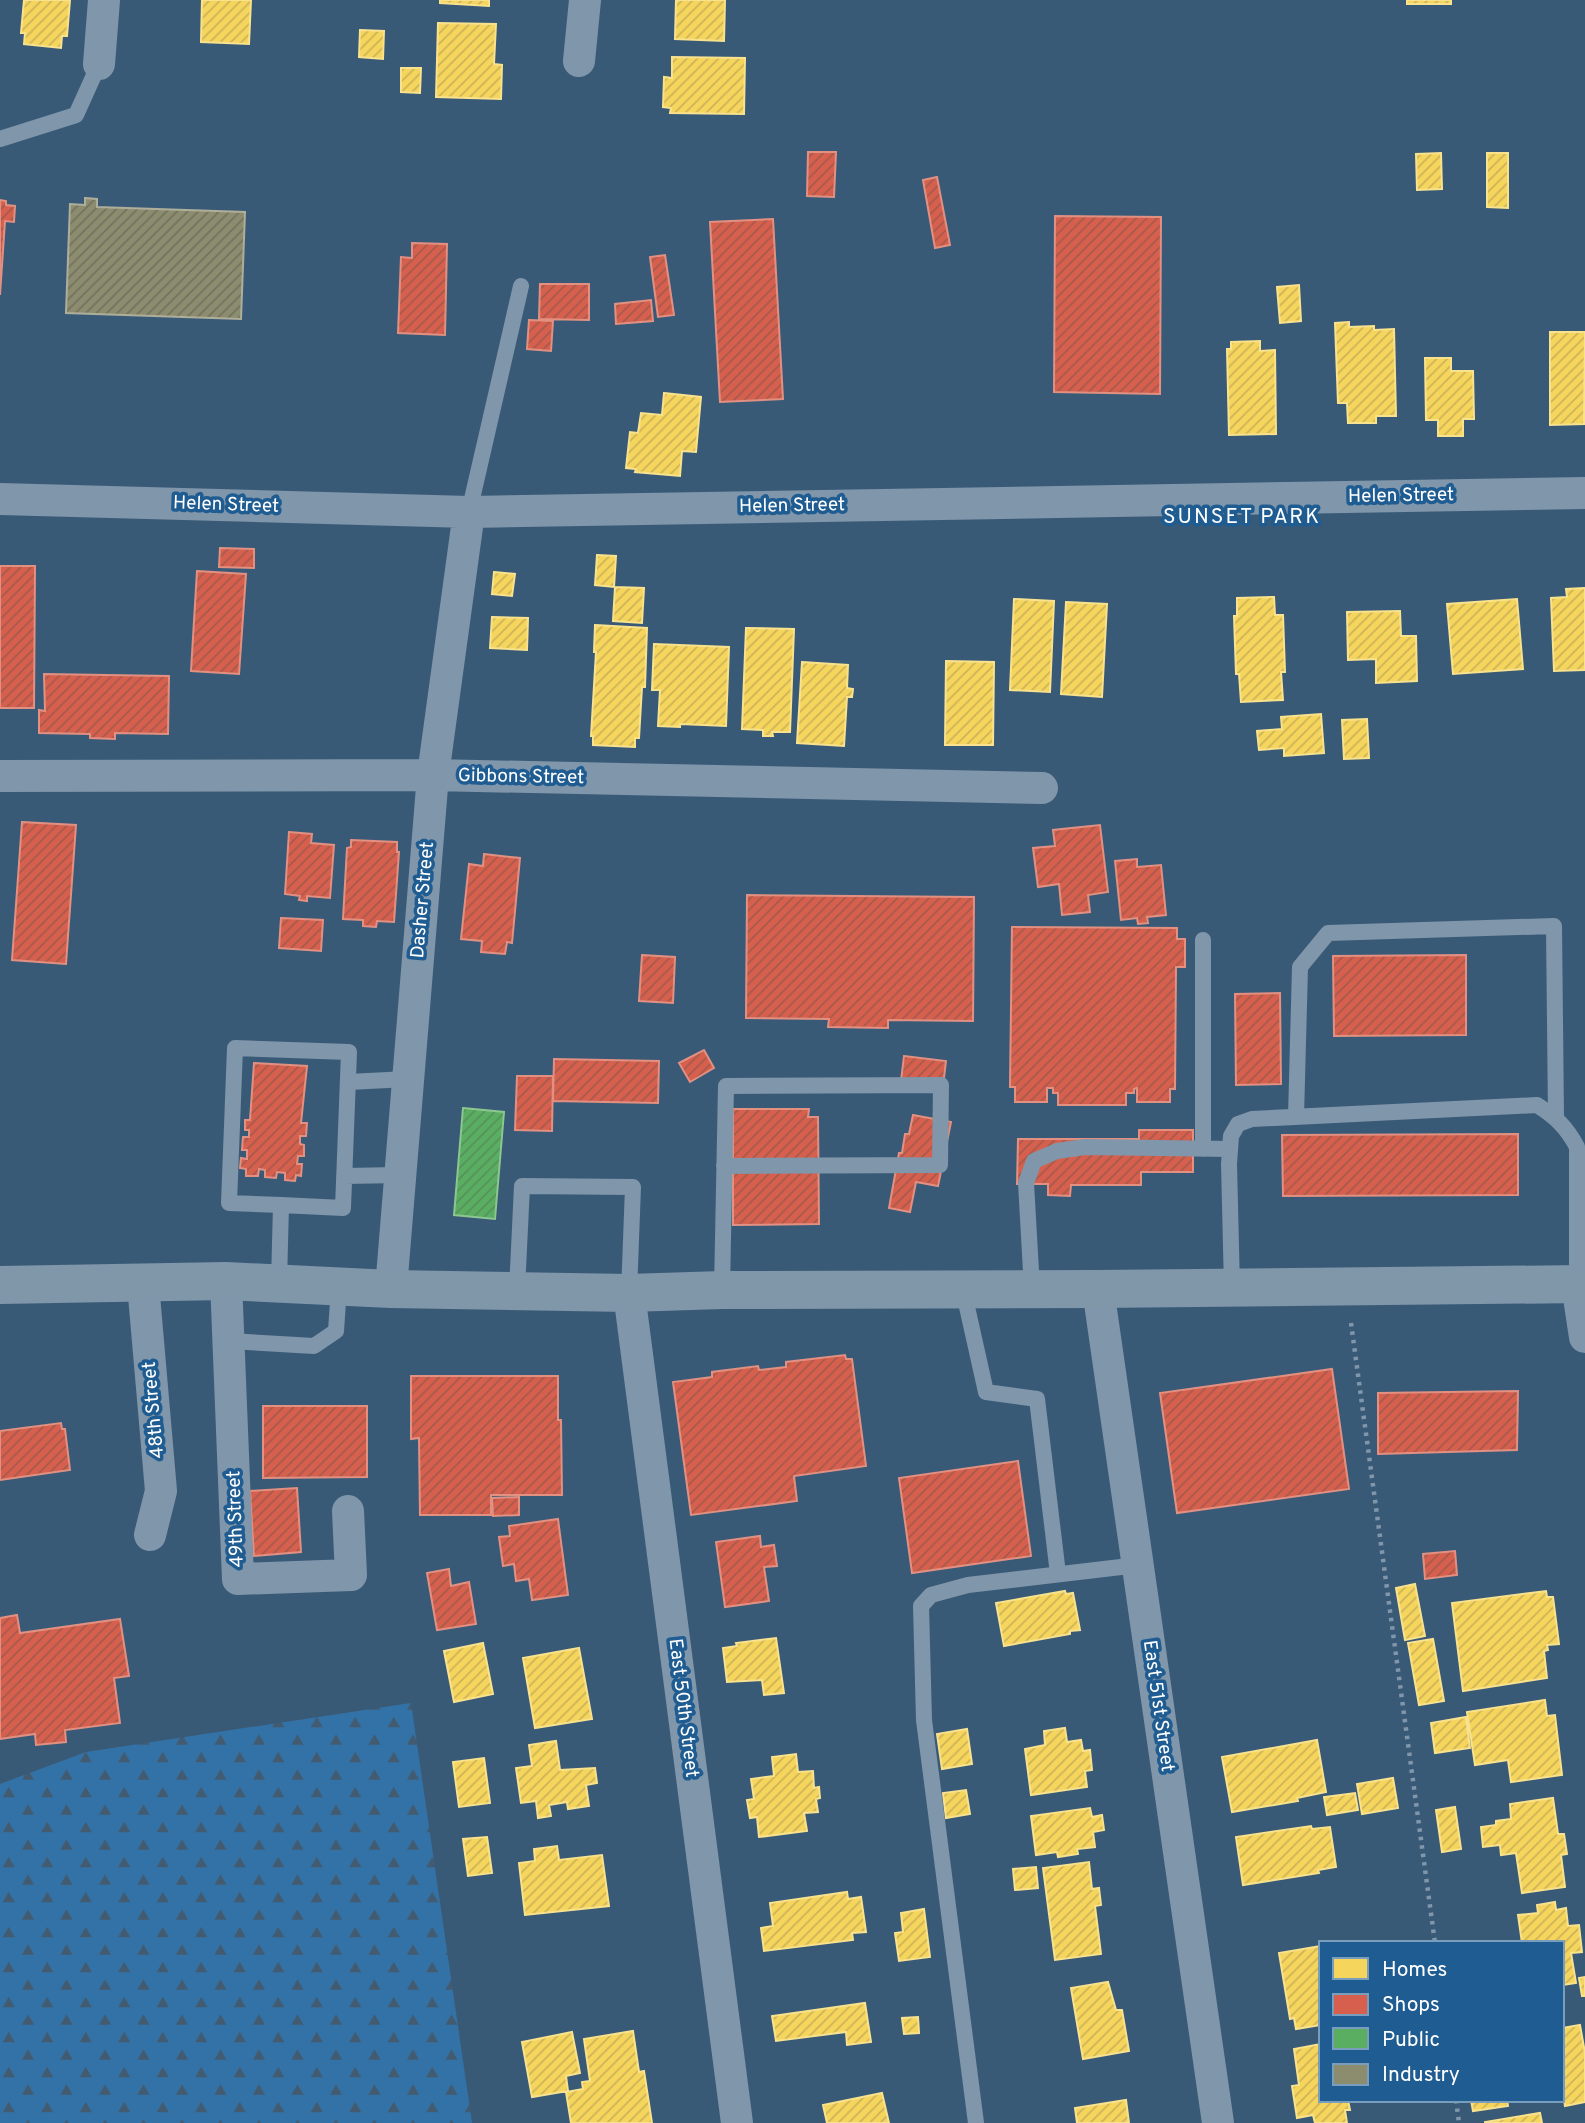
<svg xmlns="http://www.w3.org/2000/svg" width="1585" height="2123" viewBox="0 0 1585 2123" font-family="Overpass,sans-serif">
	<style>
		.forest { fill: url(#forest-firs) }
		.homes { fill: url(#homes-hatch); stroke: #f9e28d; stroke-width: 2 }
		.shops { fill: url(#shops-hatch); stroke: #e29082; stroke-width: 2 }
		.public { fill: url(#public-hatch); stroke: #8cc690; stroke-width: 2 }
		.industry { fill: url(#industry-hatch); stroke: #aeae9a; stroke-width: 2 }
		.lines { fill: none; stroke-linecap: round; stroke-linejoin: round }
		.path { stroke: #8096aa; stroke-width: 4.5; stroke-dasharray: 3.5 5; stroke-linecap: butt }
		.lane { stroke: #8096aa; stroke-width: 16 }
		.street { stroke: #8096aa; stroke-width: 32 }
		.primary { stroke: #8096a9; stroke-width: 38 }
		.labels { text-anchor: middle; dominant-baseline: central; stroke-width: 7; stroke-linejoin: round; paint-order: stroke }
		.street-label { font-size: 19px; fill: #fff; stroke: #1f5c91 }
		.neighbourhood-label { font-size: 21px; letter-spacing: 2px; fill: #fff; stroke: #1f5c91 }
	</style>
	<defs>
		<pattern id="forest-firs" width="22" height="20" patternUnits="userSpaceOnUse" patternTransform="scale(1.75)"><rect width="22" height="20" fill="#3372a7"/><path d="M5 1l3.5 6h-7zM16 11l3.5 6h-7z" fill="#425b70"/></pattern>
		<pattern id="homes-hatch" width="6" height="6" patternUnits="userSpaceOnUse" patternTransform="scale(1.75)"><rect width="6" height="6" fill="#f6d55c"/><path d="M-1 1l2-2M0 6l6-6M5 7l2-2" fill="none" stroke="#ccb358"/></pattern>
		<pattern id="shops-hatch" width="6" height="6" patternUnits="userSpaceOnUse" patternTransform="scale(1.75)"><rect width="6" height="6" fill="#d6604d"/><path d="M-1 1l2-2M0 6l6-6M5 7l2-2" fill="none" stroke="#a6594d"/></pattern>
		<pattern id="public-hatch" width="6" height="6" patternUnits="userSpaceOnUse" patternTransform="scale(1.75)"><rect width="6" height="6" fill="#5aae61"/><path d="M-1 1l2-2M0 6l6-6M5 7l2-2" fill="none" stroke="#56915b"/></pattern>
		<pattern id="industry-hatch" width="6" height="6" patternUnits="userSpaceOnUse" patternTransform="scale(1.75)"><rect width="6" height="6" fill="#8c8c6e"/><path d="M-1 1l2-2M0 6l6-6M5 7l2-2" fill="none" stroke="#727260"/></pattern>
	</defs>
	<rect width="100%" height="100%" fill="#395a77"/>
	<path class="forest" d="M411,1703L472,2123H0V1784L86,1752Z"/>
	<path class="homes" d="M24,0H70L67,36H62L61,48L24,44L25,33H21Z
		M202,0H251L249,44L201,42Z
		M440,0H489V6L440,3Z
		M676,0H725L724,41L675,39Z
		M1407,0H1451V4H1407Z
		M438,23L496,24L494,64L502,65L501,99L436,97Z
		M360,30L384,31L383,59L359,57Z
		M672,57L745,58L744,114L670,113L671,108L663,107L664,77L672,78Z
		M401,68H421L420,93L401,92Z
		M1441,153L1442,189L1417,190L1416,154Z
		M1487,153H1508V208L1487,207Z
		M1299,285L1301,321L1280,323L1277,287Z
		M1349,322V327L1374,326V330L1394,329L1396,416H1376V423H1348L1347,403H1338L1335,323Z
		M1550,332H1585L1584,424L1550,425Z
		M1260,341V351L1275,350L1276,434L1229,435L1227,349H1231V342Z
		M1425,358H1451V371H1473L1474,419H1463V436H1438V420H1426Z
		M664,393L701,397L696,452L682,451L680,476L635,472L636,469L626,468L630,432L638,433L641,413L662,415Z
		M597,555L616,556L614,587L595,585Z
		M494,572L515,574L512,596L492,594Z
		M615,587L644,588L642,623L613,621Z
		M1585,588V670L1554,671L1551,598L1567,597L1566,589Z
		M1274,597L1275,615H1283L1285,672H1281L1283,700L1241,702L1239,674H1236L1234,616H1237V598Z
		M1014,599L1054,601L1050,692L1010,690Z
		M1517,599L1523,669L1453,674L1447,604Z
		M1066,602L1107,604L1102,697L1061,694Z
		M1400,611L1401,636H1416L1417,681L1376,683V659L1348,660L1347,612Z
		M492,617L528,618L527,650L490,648Z
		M595,625L647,628L645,687H642L639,738H635V747L593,745V736H591L596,652H594Z
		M746,628L794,629L790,732H772L773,736H763V730L742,729Z
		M654,644L729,647L726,726L680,724V727L658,726L660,690H652Z
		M946,661L994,662L993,745H945Z
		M802,662L848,665L847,688L853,689L852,697H847L844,746L797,743Z
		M1321,714L1324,753L1284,756V748L1259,750L1257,731L1282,729L1281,717Z
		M1367,719L1369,758L1344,759L1342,720Z
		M1415,1584L1425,1636L1405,1640L1396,1588Z
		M1065,1591L1066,1594L1073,1593L1080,1630L1070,1631V1634L1004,1646L996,1603Z
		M1546,1591L1547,1597H1553L1559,1644L1547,1645L1548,1650L1544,1651L1547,1678L1463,1691L1452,1603Z
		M776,1638L784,1693L764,1695L762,1680L727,1682L723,1648L737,1646L736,1643Z
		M1433,1639L1444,1701L1419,1705L1408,1643Z
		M483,1643L493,1694L454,1702L444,1651Z
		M579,1648L592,1719L535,1728L523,1658Z
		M1545,1700L1547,1716L1555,1715L1562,1775L1511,1782L1508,1760L1475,1765L1467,1712Z
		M1466,1717L1470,1748L1435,1753L1431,1723Z
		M1065,1728L1067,1742L1081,1740L1083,1751L1090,1750L1092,1770L1085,1771L1087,1787L1031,1795L1025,1749L1045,1745L1044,1731Z
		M967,1729L972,1764L942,1769L937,1734Z
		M1317,1740L1326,1792L1297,1798L1298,1801L1232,1812L1222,1757Z
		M556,1741L560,1770L595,1768L597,1783L586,1785L589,1806L568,1809L567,1802L549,1805L551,1816L538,1818L536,1801L521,1803L516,1768L532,1766L529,1745Z
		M796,1754L798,1772L813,1771L814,1788L819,1787L820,1798L816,1799L818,1812L804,1813L807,1831L759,1837L757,1817L750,1818L747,1800L754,1799L751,1779L774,1776L772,1757Z
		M484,1758L490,1803L459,1807L453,1762Z
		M1393,1778L1398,1808L1362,1814L1357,1784Z
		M966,1790L970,1814L946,1818L943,1793Z
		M1355,1793L1358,1810L1327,1815L1324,1797Z
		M1553,1798L1558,1834H1564L1567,1854L1561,1855L1565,1887L1522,1893L1516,1853L1501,1855L1500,1845L1483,1847L1481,1827L1496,1825V1821L1511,1819L1510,1804Z
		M1455,1807L1461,1849L1442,1852L1436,1810Z
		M1090,1808L1092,1817L1102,1815L1104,1830L1093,1832L1095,1847L1077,1849L1078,1854L1058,1857L1057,1852L1036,1855L1031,1816Z
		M1311,1826L1312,1829L1330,1827L1336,1867L1318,1870L1319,1873L1243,1885L1236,1837Z
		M487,1837L492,1873L468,1876L463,1839Z
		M557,1846L559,1860L602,1855L609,1906L525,1915L519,1863L535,1861L534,1849Z
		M1089,1862L1092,1889L1099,1888L1101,1905L1095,1906L1101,1954L1055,1960L1043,1868Z
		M1036,1867L1038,1888L1015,1890L1013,1869Z
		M847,1892L848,1899L861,1897L866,1932L852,1933L853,1940L764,1951L761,1928L773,1926L770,1903Z
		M1555,1902L1556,1910L1566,1908L1568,1926L1579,1925L1582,1952L1571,1953L1576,1983L1562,1985V1943H1522L1518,1915L1538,1913L1537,1905Z
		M924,1909L930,1957L899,1961L895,1933L903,1932L901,1913Z
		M1321,1946V2025L1296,2029L1294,2018L1290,2019L1279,1953Z
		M1585,1977V1996H1582L1579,1978Z
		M1108,1982L1116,2010H1122L1129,2051L1083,2059L1071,1988Z
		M865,2003L871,2042L847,2045L846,2032L776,2041L772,2016Z
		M918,2017L919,2033L904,2034L902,2018Z
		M1580,2025L1585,2053V2102L1565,2106L1562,2088V2028Z
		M633,2031L639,2072L644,2071L652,2123H571L566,2092L583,2089L582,2082L590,2081L584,2039Z
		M572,2032L580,2073L566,2076L568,2091L532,2097L522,2042Z
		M1321,2044V2100H1348L1350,2110H1345L1347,2123H1315L1313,2115L1297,2118L1292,2086L1299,2085L1294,2049Z
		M882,2093L889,2123H827L823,2105Z
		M1126,2100L1129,2123H1077L1075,2108Z
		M1471,2100H1507L1508,2106L1473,2111Z
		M1540,2113L1542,2123H1485V2122Z"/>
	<path class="shops" d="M808,152H836L834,197L807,196Z
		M937,177L950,245L935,248L923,180Z
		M0,200L6,201V205L15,206L14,222L5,221L0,295Z
		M1055,216L1161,217L1160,394L1054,392Z
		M773,219L783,399L720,402L710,222Z
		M412,243L447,244L445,335L398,333L401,257L412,258Z
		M665,255L674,315L658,317L650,257Z
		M540,284H589V320L539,319Z
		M651,300L653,321L616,324L615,304Z
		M529,320L553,321L551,351L527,349Z
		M220,548L254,549V568L219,567Z
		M0,566H35L34,708H0Z
		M197,571L246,574L239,674L191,671Z
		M44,674L169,676L168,734L115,733V739L90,738V734L39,733V710L45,711Z
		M22,822L76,825L66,964L12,960Z
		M1100,825L1108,892L1088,895L1090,912L1062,915L1059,884L1038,887L1033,848L1055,846L1053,830Z
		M289,832L312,834L311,843L334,845L330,898L307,896V901L299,900L300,896L285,894Z
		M351,840L397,842V852H399L394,922L377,921L376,927L363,926V920L343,919L347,848L351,847Z
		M484,854L520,858L512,943L507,942L505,954L481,952L482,941L461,939L469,864L483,866Z
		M1137,859V867L1161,865L1166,915L1147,917L1148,923L1138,924L1137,918L1121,920L1115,861Z
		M747,895L974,897L973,1021L888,1020V1028L828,1027L829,1019L746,1018Z
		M281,918L323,920L321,951L279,948Z
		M1012,927L1177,928V939H1185V967H1176L1175,1089H1170V1102H1137V1088L1134,1089V1093H1126V1105H1058V1093H1053V1088H1047V1102H1015V1087H1010Z
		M642,955L675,957L673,1003L639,1001Z
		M1466,955V1035L1334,1036L1333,956Z
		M1280,993L1281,1084L1236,1085L1235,994Z
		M704,1050L714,1068L690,1082L679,1063Z
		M904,1056L946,1061L943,1086L901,1081Z
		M554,1059L659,1061L658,1103L553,1101Z
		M254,1063L307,1066L301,1123H307L306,1136H300V1144L304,1145V1156H298L297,1164H302L301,1176L296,1175L295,1181L285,1180V1173L277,1172L276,1178L265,1177V1170L259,1169L258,1176H246V1169L240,1168L241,1158L247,1159V1150H242L243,1137H249V1130H245V1120H250Z
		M517,1076H553L552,1131L515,1130Z
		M733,1109H809L808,1117H818L819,1224L733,1225Z
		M913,1115L951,1122L938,1186L916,1182L910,1212L889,1208L899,1153H902L905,1134H909Z
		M1139,1130H1193V1172H1141V1185H1071L1070,1196L1048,1195V1184H1017L1018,1139H1139Z
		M1518,1134V1195L1283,1196L1282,1135Z
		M845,1355L846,1359H852L866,1466L794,1476L797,1501L691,1515L673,1382L712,1377V1372L758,1366L759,1370L786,1367V1362Z
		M1332,1369L1349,1489L1177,1513L1160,1393Z
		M411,1376H558V1420H561L562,1495H491V1515H420L419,1438L411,1439Z
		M1518,1391L1517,1450L1378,1454V1393Z
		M263,1406H367V1477L263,1478Z
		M61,1423L62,1429H65L70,1470L0,1480V1431Z
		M1018,1461L1031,1556L912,1573L899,1478Z
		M297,1488L301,1552L254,1556L250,1491Z
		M519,1497V1515L493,1516L492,1498Z
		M558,1519L568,1595L532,1600L529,1579L516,1581L514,1564L503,1566L499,1537L510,1536L509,1526Z
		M760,1536L761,1547L774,1545L777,1566L764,1567L769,1601L725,1607L716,1542Z
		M1455,1551L1457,1575L1425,1579L1423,1554Z
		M449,1569L451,1586L469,1582L476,1624L437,1630L427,1573Z
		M17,1615L20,1633L120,1619L129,1676L114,1678L120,1723L65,1730L66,1742L36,1745L35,1734L0,1739V1618Z"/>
	<path class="public" d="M463,1108L504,1112L495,1219L454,1215Z"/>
	<path class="industry" d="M85,198L97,199V207L245,212L241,319L66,313L70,204L85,205Z"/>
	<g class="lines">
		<path class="path" d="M1351,1323L1435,1943
			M1456,2100L1459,2123"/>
		<path class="lane" d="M0,139L76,115L99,64
			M469,512L521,286
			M1203,940V1149
			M348,1082L408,1079
			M1296,1117L1300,967L1328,933L1554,926L1556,1117
			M344,1176L400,1175
			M279,1283L281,1205L343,1208L349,1052L235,1048L229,1203L281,1205
			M1232,1288L1229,1164L1231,1136L1238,1124L1252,1119L1537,1105C1556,1117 1567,1128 1577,1147V1284
			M963,1289L986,1392L1037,1399L1058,1574
			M1032,1289L1026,1183L1034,1161L1057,1151L1085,1147L1230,1149
			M517,1290L522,1186L633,1187L629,1293
			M722,1290L726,1086L941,1085L940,1165L724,1166
			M229,1341L314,1346L336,1331L339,1287
			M976,2123L924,1720L921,1606L931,1595L968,1585L1138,1565"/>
		<path class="street" d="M579,61L585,0
			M99,64L104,0
			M0,499L469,512L1585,493
			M0,776L433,775L1042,788
			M226,1281L238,1579L351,1575L348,1511
			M143,1284L161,1491L150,1535
			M1577,1284L1585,1337
			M391,1289L433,775L469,512
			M1098,1289L1218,2123
			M629,1293L737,2123"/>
		<path class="primary" d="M0,1285L226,1281L391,1289L629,1293L722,1290L1098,1289L1585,1284"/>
	</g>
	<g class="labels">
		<g class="street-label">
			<text transform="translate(1401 496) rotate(-1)">Helen Street</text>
			<text transform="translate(226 505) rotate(2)">Helen Street</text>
			<text transform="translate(792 506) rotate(-1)">Helen Street</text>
			<text transform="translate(521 777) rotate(1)">Gibbons Street</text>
			<text transform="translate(423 900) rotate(-85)">Dasher Street</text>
			<text transform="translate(154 1410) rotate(-95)">48th Street</text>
			<text transform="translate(236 1519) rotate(-92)">49th Street</text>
			<text transform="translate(1158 1706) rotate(82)">East 51st Street</text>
			<text transform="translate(683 1708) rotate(83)">East 50th Street</text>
		</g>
		<g class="neighbourhood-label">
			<text x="1242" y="517">SUNSET PARK</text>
		</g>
	</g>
	<rect x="1319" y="1941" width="245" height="161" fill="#1f5c91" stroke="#799dbd" stroke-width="2"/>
	<rect x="1333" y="1958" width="35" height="21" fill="#f6d55c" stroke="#799dbd" stroke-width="2"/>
	<text x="1382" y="1976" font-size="21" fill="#ffffff">Homes</text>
	<rect x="1333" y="1994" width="35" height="21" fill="#d6604d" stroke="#799dbd" stroke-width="2"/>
	<text x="1382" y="2011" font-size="21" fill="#ffffff">Shops</text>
	<rect x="1333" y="2028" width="35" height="21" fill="#5aae61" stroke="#799dbd" stroke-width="2"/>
	<text x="1382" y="2046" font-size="21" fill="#ffffff">Public</text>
	<rect x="1333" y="2064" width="35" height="21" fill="#8c8c6e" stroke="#799dbd" stroke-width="2"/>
	<text x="1382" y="2081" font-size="21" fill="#ffffff">Industry</text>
</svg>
